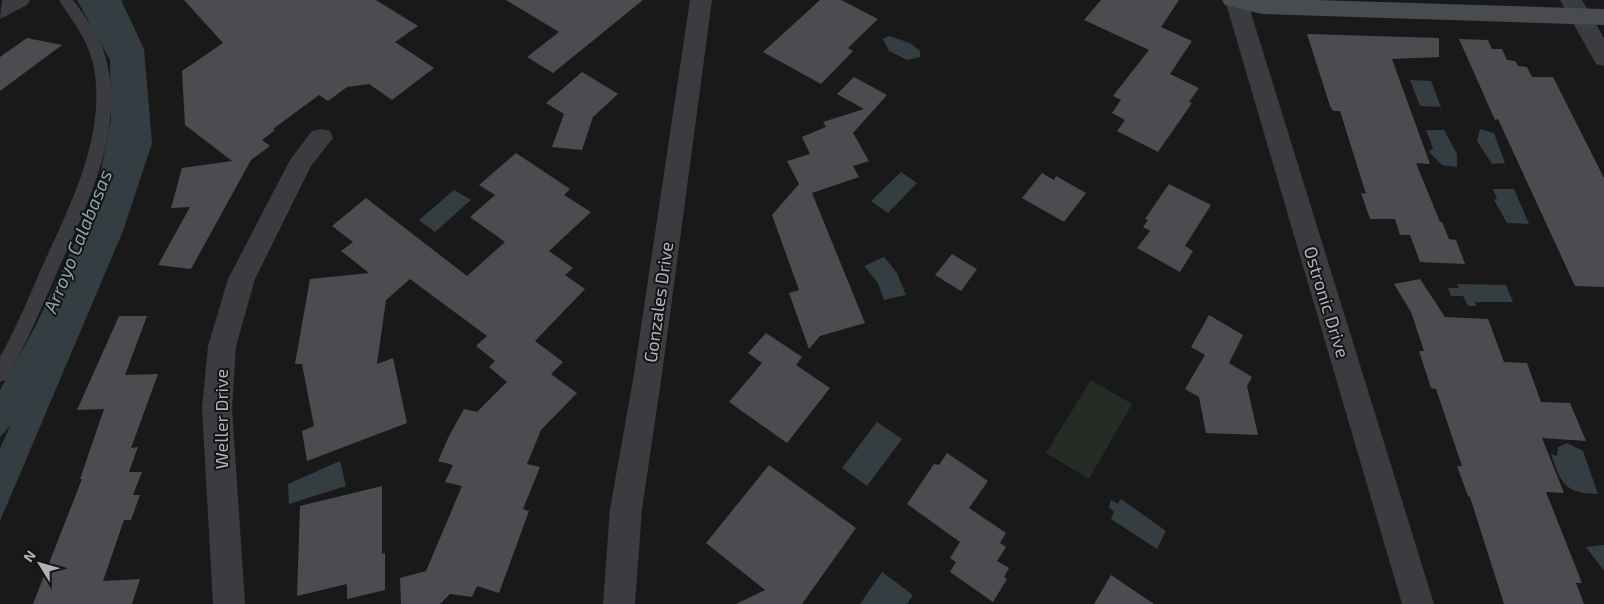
<svg xmlns="http://www.w3.org/2000/svg" width="1604" height="604" viewBox="0 0 1604 604" font-family="'Exo 2',sans-serif">
	<style>
		.green { fill: #252c25 }
		.water { fill: #343e42 }
		.building { fill: #4b4c4f }
		.lines { fill: none; stroke-linecap: round; stroke-linejoin: round }
		.lane { fill: #3a3c3f; fill-rule: evenodd }
		.street { fill: #3a3c3f; fill-rule: evenodd }
		.secondary { fill: #484b4f; fill-rule: evenodd }
		.labels { text-anchor: middle; dominant-baseline: central; stroke-width: 4; stroke-linejoin: round; paint-order: stroke }
		.street-label { font-size: 18px; fill: #adb3b9; stroke: #141415 }
		.water-label { font-size: 19px; font-style: italic; fill: #88a5af; stroke: #141415 }
	</style>
	<rect width="100%" height="100%" fill="#19191a"/>
	<path class="green" d="M1091,380L1132,404L1089,479L1046,453Z"/>
	<path class="water" d="M77,0H121L144,49L152,143L123,231L0,521V448L11,425L0,437V390L35,327L95,201L111,120L110,60Z
		M889,36L910,43L920,51V57L907,60L889,51L883,39Z
		M1410,80L1431,81L1441,107L1420,106Z
		M1480,129L1494,133L1505,163L1492,164L1477,141Z
		M1426,130H1444L1457,154V167L1442,165L1429,152L1433,148Z
		M901,172L917,183L888,213L871,201Z
		M1493,189H1514L1529,224L1507,223L1494,200L1497,199Z
		M454,190L471,200L435,232L419,220Z
		M884,257L897,273L906,295L884,300L878,283L864,266Z
		M1457,284L1506,285L1513,302H1475L1476,306H1468L1463,296H1451L1448,288H1459Z
		M877,422L902,439L867,486L842,468Z
		M1567,443L1583,451L1598,494C1565,494 1561,483 1551,454L1557,456L1558,447Z
		M340,461L346,486L289,504L288,484Z
		M1121,499L1166,531L1157,549L1111,519L1114,512L1109,507L1111,500L1118,504Z
		M1604,545V571L1586,547Z
		M882,572L913,595L907,604H860Z"/>
	<path class="building" d="M184,0H376L418,26L395,42L434,68L392,100L369,84L347,87L328,101L319,95L273,129L275,130L262,140L270,146L251,160L191,269L158,265L190,207L171,208L182,168L232,161L185,125L182,71L223,43Z
		M506,0H643L553,73L527,57L559,32Z
		M820,0H841L878,19L848,48L853,51L821,84L763,52Z
		M1101,0H1179L1161,27L1192,41L1170,74L1199,88L1189,102L1192,103L1158,152L1117,131L1125,120L1112,113L1121,100L1113,96L1149,50L1084,20Z
		M1307,34L1439,38V57L1392,59L1430,164L1416,163L1440,222H1442L1449,239L1456,240L1465,264L1420,262L1410,235H1400L1395,219H1370L1361,193L1366,194L1340,111H1333L1330,106Z
		M27,38L62,45L0,91V57Z
		M1459,39L1488,40L1492,49H1502L1507,60L1515,61L1518,66L1527,67L1532,77H1553L1604,178V287L1575,286L1498,119L1495,120Z
		M582,72L618,94L593,117L582,150L552,147L564,114L546,103Z
		M854,77L887,95L853,133L869,161L853,166L859,177L812,193L865,323L820,336L809,349L789,293L799,290L772,215L799,184L787,161L810,154L802,137L826,127L823,122L864,109L837,94Z
		M516,153L570,189L564,195L591,212L549,251L573,268L565,275L585,289L535,341L563,362L551,374L577,393L541,430L527,464L540,467L523,509L529,511L499,593L477,586L472,597L450,594L440,604H401L400,578L426,571L462,486L445,482L453,465L438,461L449,436L464,409L477,412L507,382L489,367L495,361L476,346L487,336L410,279L386,300L377,364L393,358L407,423L307,461L302,431L314,426L302,364H295L310,279L369,273L341,251L353,242L332,226L366,198L467,276L505,242L470,217L495,195L479,185Z
		M1042,173L1054,180L1056,176L1086,193L1064,222L1022,198Z
		M1169,184L1211,205L1185,246L1193,251L1180,272L1137,248L1150,231L1143,227L1148,220L1145,219Z
		M952,254L977,269L961,291L935,275Z
		M1420,279L1445,317L1488,319L1504,362L1527,363L1541,402L1570,403L1586,441L1542,438L1564,493L1546,492L1582,583H1576L1584,604H1504L1470,497L1468,496L1457,466H1462L1436,389L1431,388L1419,351H1424L1411,312L1394,284Z
		M1209,315L1243,335L1229,363L1252,377L1247,386L1258,435L1206,433L1199,397L1185,389L1205,355L1191,347Z
		M119,316H147L125,375L158,374L131,448L138,447L129,472H142L133,495H140L131,520H124L103,581L140,579L132,604H33L82,479H80L104,409L77,410Z
		M766,333L802,357L796,365L830,388L787,443L729,402L762,363L748,353Z
		M947,453L988,481L969,508L1006,533L1000,543L1006,547L997,561L1009,568L1004,577L1007,579L993,602L950,572L956,562L950,558L960,542L907,504L934,464L939,465Z
		M769,465L856,528L802,604H736L765,590L706,543Z
		M382,486V554L385,553V590L347,599V584L297,596L300,506Z
		M1111,575L1154,604H1094Z"/>
	<g class="lines">
		<path class="lane" d="M59,0H73C88,20 102,39 107,63C124,134 86,207 58,270C42,307 26,344 6,380L0,382V357C16,328 29,297 42,267C70,205 108,134 93,63C87,38 72,21 59,0Z"/>
		<path class="street" d="M2,0H30L27,5L0,19Z
			M690,0H712L662,374L642,509L635,604H603L610,509L634,374Z
			M1225,0H1247L1434,604H1402Z
			M1560,0H1582L1604,38V66L1596,64Z
			M321,129L330,131L333,138L311,166L255,279L236,346L232,408L245,604H213L202,408L208,346L228,279L290,160L312,131Z"/>
		<path class="secondary" d="M1222,0H1316L1604,9V25L1262,14L1225,5Z"/>
	</g>
	<g class="labels">
		<g class="street-label">
			<text transform="translate(658 302) rotate(-82)">Gonzales Drive</text>
			<text transform="translate(1327 302) rotate(73)">Ostronic Drive</text>
			<text transform="translate(221 419) rotate(-90)">Weller Drive</text>
		</g>
		<g class="water-label">
			<text transform="translate(77 241) rotate(-68)">Arroyo Calabasas</text>
		</g>
	</g>
	<g transform="translate(40 564) rotate(307)" stroke="#141415" stroke-width="4" paint-order="stroke">
	<path d="M0-4L9 19L0 12L-9 19Z" fill="#adb3b9"/>
	<text y="-8" font-size="14" font-weight="bold" text-anchor="middle" fill="#adb3b9">N</text>
	</g>
</svg>
